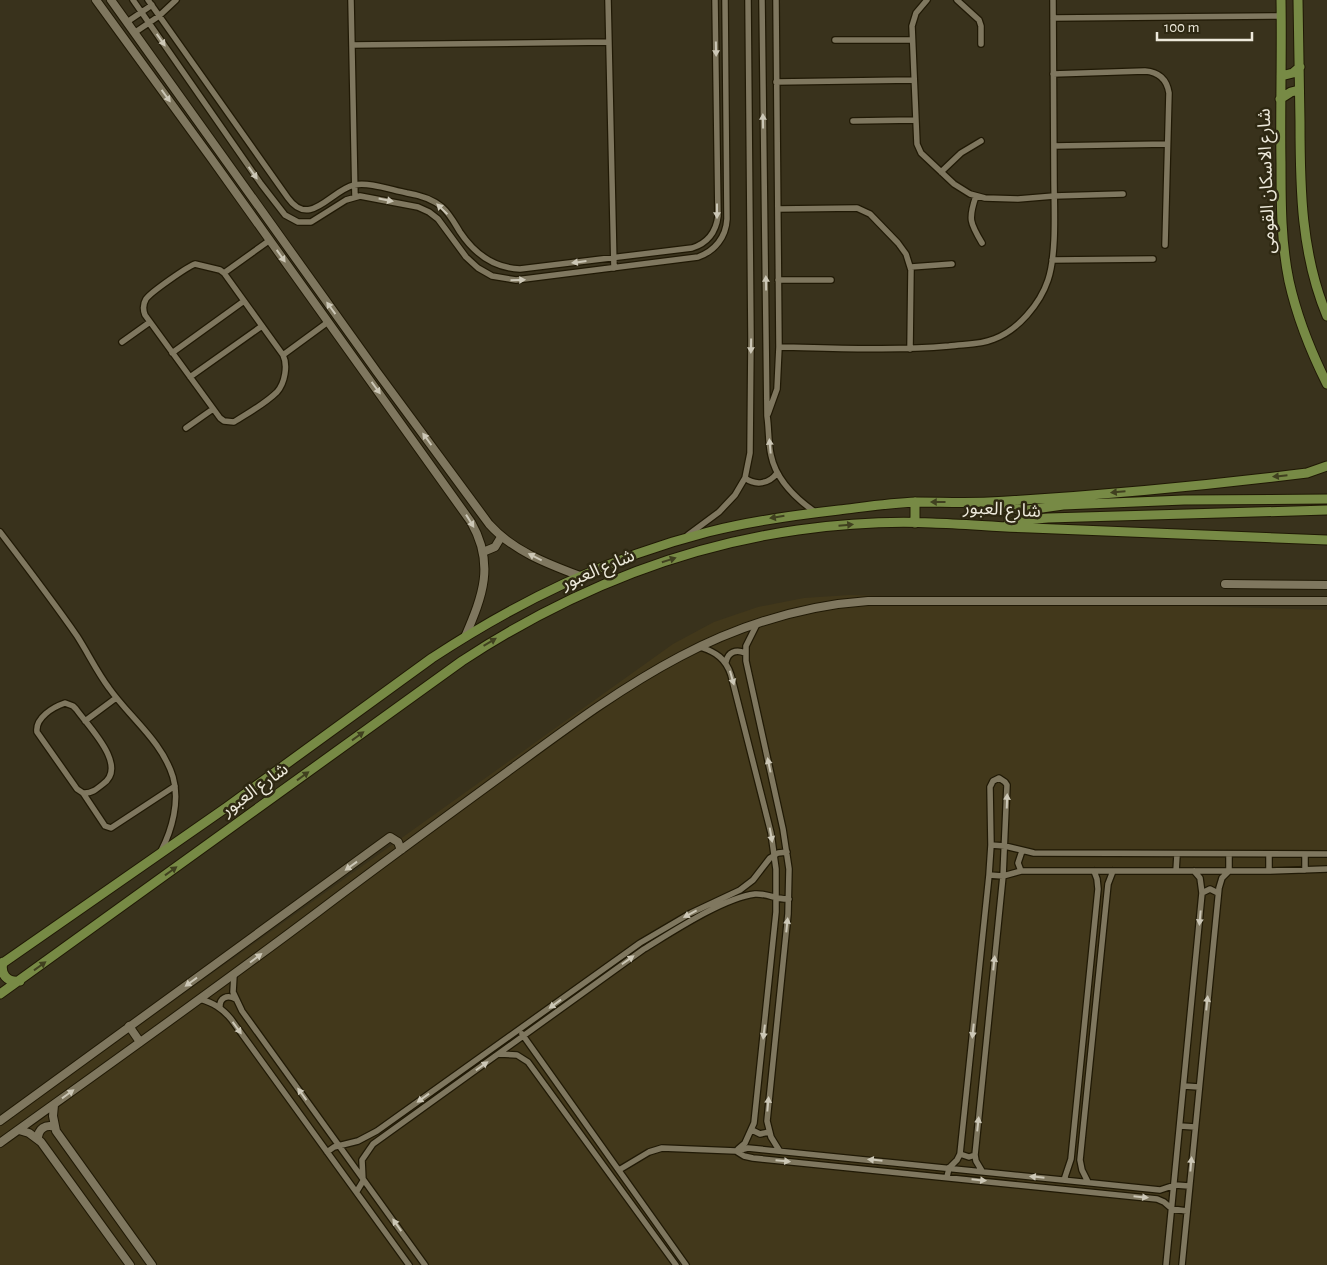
<svg xmlns="http://www.w3.org/2000/svg" width="1327" height="1265" viewBox="0 0 1327 1265" font-family="'Alegreya Sans','Noto Sans Arabic',sans-serif">
	<style>
		.built { fill: #42381b }
		.lines { fill: none; stroke-linecap: round; stroke-linejoin: round }
		.minor-casing { stroke: #201905; stroke-width: 8 }
		.tertiary-casing { stroke: #201905; stroke-width: 10 }
		.primary-casing { stroke: #201905; stroke-width: 11 }
		.minor { stroke: #7f775f; stroke-width: 5.5 }
		.tertiary { stroke: #7f775f; stroke-width: 8 }
		.primary { stroke: #778a45; stroke-width: 9 }
		.oneway { fill: #ccc7b6 }
		.oneway2 { fill: #40401f }
		.labels { text-anchor: middle; dominant-baseline: central; stroke-width: 5; stroke-linejoin: round; paint-order: stroke }
		.street-label { font-size: 18px; fill: #ede9db; stroke: #2e2812 }
	</style>
	<rect width="100%" height="100%" fill="#39321c"/>
	<path class="built" d="M850,595L1327,610V1265H0V1125L673,644L714,622L758,607L804,598Z"/>
	<g class="lines">
		<g class="minor-casing">
			<path id="minor" d="M133,0L261,184L285,215L298,222H311L346,200L360,196L418,207L429,212L438,219L466,257L478,268L492,276L516,280L698,257C715,251 726,237 727,219L725,0
				M148,0L288,198C310,229 331,190 354,185C370,182 391,190 407,193C420,195 432,199 442,207C450,214 455,224 460,232C474,253 494,268 520,269L692,248C708,243 716,232 718,216L715,0
				M351,0L355,197
				M608,0L614,268
				M762,0L767,416C769,429 768,442 771,455C776,480 795,498 815,512
				M927,0L916,13L912,26L917,144L921,153L954,184L970,194L985,198L1018,199L1054,196L1123,194
				M957,0L979,20L981,26V44
				M1053,18L1282,16
				M127,22L152,5
				M134,33L159,16L176,0
				M835,40H912
				M352,45L609,42
				M1053,74L1145,71C1159,72 1167,80 1169,93L1165,245
				M776,82L914,80
				M853,121L915,120
				M1054,146L1167,144
				M941,172L961,153L981,141
				M976,196C968,219 970,223 982,243
				M778,209L857,208L870,214L898,243L906,254L911,270L910,349
				M1052,260L1153,259
				M195,264L220,270L224,273L283,355C288,365 285,383 277,392C265,404 248,413 234,422L224,421L220,418L145,315C143,310 143,304 146,299C151,292 187,267 195,264Z
				M911,267L952,264
				M224,273L270,240
				M778,280H831
				M122,342L150,322
				M779,347C836,348 892,351 949,346C964,344 980,345 994,339C1018,330 1040,304 1048,280C1057,253 1054,207 1054,178C1054,119 1053,59 1053,0
				M172,353L244,301
				M283,355L328,322
				M190,377L262,326
				M768,414L777,389L779,347L776,0
				M186,428L213,409
				M745,478C756,486 769,484 777,473
				M0,532C26,566 52,600 77,636C88,653 97,672 109,688C130,718 162,741 173,777C180,801 172,830 161,851
				M688,535L719,512L735,495L745,478L750,453L751,339L748,0
				M757,624L746,646V661L783,829L789,869L788,914L767,1121L771,1137L779,1150
				M700,647C716,652 726,659 731,675L771,833L776,869V912L754,1123L745,1143L738,1149
				M726,662C728,652 736,649 745,653
				M65,703L73,706L76,709C88,726 129,766 103,784C97,789 91,794 83,793L77,789L37,732C35,718 53,707 65,703Z
				M85,721L116,698
				M83,793L105,826L111,828L175,786
				M991,845L1005,846L1034,853L1327,854
				M1269,855V871
				M1305,855V870
				M1021,871L1018,863L1022,851
				M1176,871L1177,855
				M989,875L1003,876L1021,871H1269L1327,869
				M1202,893L1210,889L1218,893
				M234,975L233,992L242,1011L425,1265
				M200,999C213,1003 222,1008 231,1019L409,1265
				M220,1008C219,998 227,994 236,999
				M522,1034L686,1265
				M499,1054L517,1055L528,1062L676,1265
				M1184,1086L1199,1087
				M1180,1126L1195,1127
				M752,1130L760,1134L769,1132
				M736,1151L744,1156L753,1158L1157,1199L1164,1202L1172,1209L1187,1211
				M327,1152L334,1147L358,1141L377,1131L640,943L691,913L740,890L753,880L770,858L778,853L787,852
				M960,1154L969,1157L975,1155
				M619,1170L649,1152L662,1148L736,1151L748,1148L1160,1190L1175,1185L1189,1186
				M947,1177L949,1168L957,1160L960,1154L989,875L991,845L990,787L993,781L999,778L1005,782L1007,785L1003,876L975,1155L976,1161L982,1171
				M1064,1180L1071,1159L1098,889L1097,879L1094,871
				M1088,1182L1082,1170L1080,1160L1108,884L1113,871
				M357,1191L363,1181L362,1160L373,1144L644,949C672,932 723,898 755,894C767,893 777,900 789,899
				M1166,1265L1202,893L1200,878L1194,871
				M1182,1265L1219,888L1222,878L1229,871V855"/>
		</g>
		<g class="tertiary-casing">
			<path id="tertiary" d="M96,0L211,158L471,522C495,564 483,595 465,637
				M111,0L377,372L489,524C513,551 548,564 580,576
				M483,552L495,547L501,537
				M1225,584L1327,585
				M129,1026L140,1042
				M54,1105L53,1116L56,1131L152,1265
				M0,1121L390,837L398,842L401,850
				M19,1130L29,1133L41,1142L130,1265
				M38,1139C38,1129 45,1124 55,1127
				M0,1143C107,1066 214,990 319,911C381,864 444,818 507,772C620,689 722,611 868,601H1327"/>
		</g>
		<g class="primary-casing">
			<path id="primary" d="M1281,0C1282,54 1280,109 1281,163C1281,203 1281,242 1289,281C1297,317 1310,350 1327,384
				M1298,0C1299,41 1299,81 1300,122C1300,188 1301,254 1327,316
				M1281,76L1293,73L1300,67
				M1280,99L1291,92L1299,90
				M992,504L1011,509L1028,510L1063,505L1184,500L1327,499
				M915,523V502
				M1008,524L1023,520L1048,518L1327,510
				M3,962C0,974 7,983 20,981
				M0,965L227,807L432,658C519,601 607,558 708,532C751,521 795,515 839,510C864,507 890,503 916,502C940,502 965,503 989,502C1095,496 1201,486 1307,473L1327,466
				M0,994L462,661C564,594 677,547 798,530C842,524 888,521 932,523C965,524 998,527 1031,528C1130,532 1228,536 1327,540"/>
		</g>
		<use href="#minor" class="minor"/>
		<use href="#tertiary" class="tertiary"/>
		<use href="#primary" class="primary"/>
	</g>
	<defs><path id="oneway-solid" d="M-6-.8H1V-3.2L6.5 0L1 3.2V.8H-6Z" transform="scale(1.25)"/></defs>
	<g class="oneway">
		<use href="#oneway-solid" transform="translate(161 40) rotate(55)"/>
		<use href="#oneway-solid" transform="translate(716 49) rotate(89)"/>
		<use href="#oneway-solid" transform="translate(166 96) rotate(54)"/>
		<use href="#oneway-solid" transform="translate(763 121) rotate(-91)"/>
		<use href="#oneway-solid" transform="translate(253 173) rotate(55)"/>
		<use href="#oneway-solid" transform="translate(386 200) rotate(11)"/>
		<use href="#oneway-solid" transform="translate(442 209) rotate(-136)"/>
		<use href="#oneway-solid" transform="translate(717 211) rotate(90)"/>
		<use href="#oneway-solid" transform="translate(281 256) rotate(55)"/>
		<use href="#oneway-solid" transform="translate(579 262) rotate(173)"/>
		<use href="#oneway-solid" transform="translate(518 280) rotate(-1)"/>
		<use href="#oneway-solid" transform="translate(766 283) rotate(-91)"/>
		<use href="#oneway-solid" transform="translate(331 308) rotate(-126)"/>
		<use href="#oneway-solid" transform="translate(751 346) rotate(91)"/>
		<use href="#oneway-solid" transform="translate(376 388) rotate(54)"/>
		<use href="#oneway-solid" transform="translate(427 439) rotate(-126)"/>
		<use href="#oneway-solid" transform="translate(770 446) rotate(-95)"/>
		<use href="#oneway-solid" transform="translate(470 521) rotate(58)"/>
		<use href="#oneway-solid" transform="translate(535 557) rotate(-153)"/>
		<use href="#oneway-solid" transform="translate(732 678) rotate(74)"/>
		<use href="#oneway-solid" transform="translate(769 765) rotate(-102)"/>
		<use href="#oneway-solid" transform="translate(1007 801) rotate(-88)"/>
		<use href="#oneway-solid" transform="translate(771 835) rotate(80)"/>
		<use href="#oneway-solid" transform="translate(351 866) rotate(144)"/>
		<use href="#oneway-solid" transform="translate(690 914) rotate(152)"/>
		<use href="#oneway-solid" transform="translate(1200 918) rotate(95)"/>
		<use href="#oneway-solid" transform="translate(787 925) rotate(-84)"/>
		<use href="#oneway-solid" transform="translate(256 958) rotate(-37)"/>
		<use href="#oneway-solid" transform="translate(628 960) rotate(-35)"/>
		<use href="#oneway-solid" transform="translate(994 963) rotate(-84)"/>
		<use href="#oneway-solid" transform="translate(191 982) rotate(144)"/>
		<use href="#oneway-solid" transform="translate(1207 1003) rotate(-84)"/>
		<use href="#oneway-solid" transform="translate(555 1004) rotate(144)"/>
		<use href="#oneway-solid" transform="translate(237 1028) rotate(54)"/>
		<use href="#oneway-solid" transform="translate(973 1031) rotate(96)"/>
		<use href="#oneway-solid" transform="translate(764 1032) rotate(97)"/>
		<use href="#oneway-solid" transform="translate(482 1066) rotate(-35)"/>
		<use href="#oneway-solid" transform="translate(68 1094) rotate(-36)"/>
		<use href="#oneway-solid" transform="translate(302 1094) rotate(-126)"/>
		<use href="#oneway-solid" transform="translate(423 1098) rotate(144)"/>
		<use href="#oneway-solid" transform="translate(768 1104) rotate(-85)"/>
		<use href="#oneway-solid" transform="translate(978 1124) rotate(-84)"/>
		<use href="#oneway-solid" transform="translate(875 1160) rotate(-174)"/>
		<use href="#oneway-solid" transform="translate(783 1161) rotate(5)"/>
		<use href="#oneway-solid" transform="translate(1191 1164) rotate(-85)"/>
		<use href="#oneway-solid" transform="translate(1037 1177) rotate(-174)"/>
		<use href="#oneway-solid" transform="translate(979 1180) rotate(6)"/>
		<use href="#oneway-solid" transform="translate(1141 1197) rotate(6)"/>
		<use href="#oneway-solid" transform="translate(397 1225) rotate(-125)"/>
	</g>
	<g class="oneway2">
		<use href="#oneway-solid" transform="translate(1280 476) rotate(174)"/>
		<use href="#oneway-solid" transform="translate(1118 492) rotate(175)"/>
		<use href="#oneway-solid" transform="translate(938 502) rotate(180)"/>
		<use href="#oneway-solid" transform="translate(777 517) rotate(171)"/>
		<use href="#oneway-solid" transform="translate(846 525) rotate(-5)"/>
		<use href="#oneway-solid" transform="translate(669 560) rotate(-18)"/>
		<use href="#oneway-solid" transform="translate(490 642) rotate(-31)"/>
		<use href="#oneway-solid" transform="translate(358 736) rotate(-36)"/>
		<use href="#oneway-solid" transform="translate(303 776) rotate(-36)"/>
		<use href="#oneway-solid" transform="translate(171 871) rotate(-36)"/>
		<use href="#oneway-solid" transform="translate(40 966) rotate(-36)"/>
	</g>
	<g class="labels">
		<g class="street-label">
			<text transform="translate(1267 181) rotate(-92)">شارع الاسكان القومى</text>
			<text transform="translate(1002 510) rotate(3)">شارع العبور</text>
			<text transform="translate(598 570) rotate(-23)">شارع العبور</text>
			<text transform="translate(255 790) rotate(-36)">شارع العبور</text>
		</g>
	</g>
	<path d="M1157 32v8h95v-8" fill="none" stroke="#ede9db" stroke-width="2.5"/>
	<text x="1164" y="32" font-size="15" fill="#ede9db" stroke="#2e2812" stroke-width="4" paint-order="stroke">100 m</text>
</svg>
